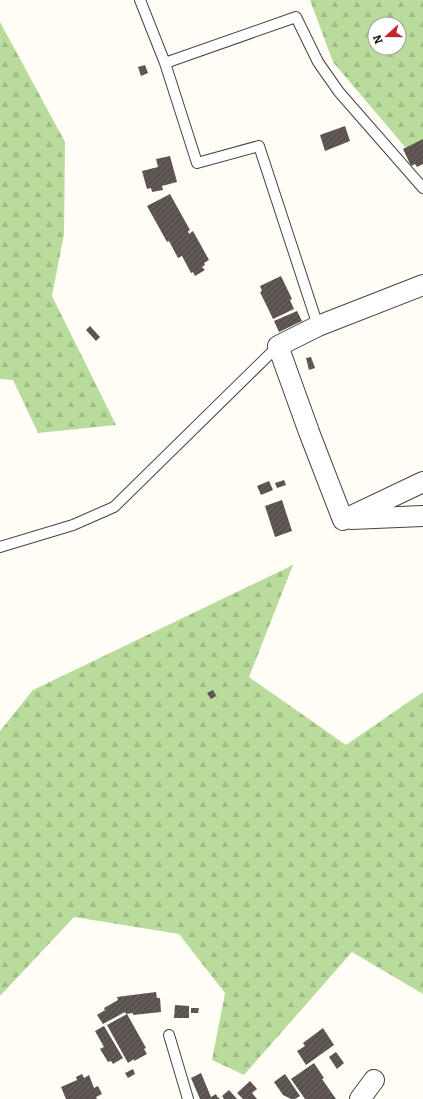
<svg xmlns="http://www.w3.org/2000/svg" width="423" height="1099" viewBox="0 0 423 1099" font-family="Bitter,serif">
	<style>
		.forest { fill: url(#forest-firs); fill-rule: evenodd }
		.building { fill: url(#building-hatch) }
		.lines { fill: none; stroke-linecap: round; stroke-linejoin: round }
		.service-casing { stroke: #444; stroke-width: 12 }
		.minor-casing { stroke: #444; stroke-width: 22 }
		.service { stroke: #fff; stroke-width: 10 }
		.minor { stroke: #fff; stroke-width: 20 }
	</style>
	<defs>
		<pattern id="forest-firs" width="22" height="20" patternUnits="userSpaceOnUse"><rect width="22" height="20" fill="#b9dc9c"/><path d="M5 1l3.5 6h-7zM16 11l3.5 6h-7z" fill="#9ebc85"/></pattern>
		<pattern id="building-hatch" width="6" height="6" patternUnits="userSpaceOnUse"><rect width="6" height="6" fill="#5a524d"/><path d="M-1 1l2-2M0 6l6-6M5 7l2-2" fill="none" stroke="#6d6662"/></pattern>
	</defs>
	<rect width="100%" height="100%" fill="#fffdf5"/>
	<path class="forest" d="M310,0H423V153L411,154L333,62ZM375,24H399V48H375Z
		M0,22L65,142L64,234L52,296L116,425L38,433L13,380L0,379Z
		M293,565L249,677L346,745L423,692V994L352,952L244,1075L212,1060L225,993L179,934L74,917L0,996V731L33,690Z"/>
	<path class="building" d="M145,65L148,73L141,76L138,67Z
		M345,126L350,141L325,151L320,135Z
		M423,139V164L417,167L415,164L411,166L403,149Z
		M170,156L177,182L162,186L163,190L152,192L151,188L147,189L142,171L158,167L156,159Z
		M170,194L190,230L188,231L189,234L193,231L209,260L204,263L205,265L202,267L205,270L195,276L193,272L191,273L182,256L178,258L169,241L167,242L147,206Z
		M281,276L292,299L290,300L294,309L273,319L260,292L262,291L260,286Z
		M297,311L302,321L279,332L274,321Z
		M90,326L100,337L96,341L86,330Z
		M311,357L315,368L309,370L306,358Z
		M284,480L286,485L277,488L275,483Z
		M269,481L273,490L261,495L257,486Z
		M282,500L292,531L275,537L265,506Z
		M213,690L216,696L211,699L207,693Z
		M156,992L157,998H160L161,1012L133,1015V1013L126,1014L125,1012L103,1024L97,1015L105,1010L104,1008L118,1000L117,997Z
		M175,1005L189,1006V1018H174Z
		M191,1008H199L198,1013H191Z
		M127,1014L146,1048L144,1049L147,1054L134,1061V1059L128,1063L107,1025Z
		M104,1026L123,1058L113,1064L111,1061L108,1062L100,1049L104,1047L95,1031Z
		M323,1028L334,1045L306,1065L297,1051L305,1046L303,1043Z
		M336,1052L344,1063L337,1069L329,1057Z
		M314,1063L324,1078L322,1079L336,1099H305L291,1079Z
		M133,1069L135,1074L128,1078L125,1073Z
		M201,1073L211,1097L216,1094L218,1098V1097L220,1099H200L191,1078Z
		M82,1074L84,1078L89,1075L94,1088L98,1086L102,1094L96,1097L97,1099H66L61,1087L77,1080L76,1077Z
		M285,1074L300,1096L295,1099H291L283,1095L274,1082Z
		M250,1081L257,1089L252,1093L257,1099H243L237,1093Z
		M229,1090L237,1099H224L222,1096Z"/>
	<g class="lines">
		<g class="service-casing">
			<path id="service" d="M140,0L165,63L197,163L259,146L318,326
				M165,63L296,17L318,62L339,92L423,188
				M0,547L73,525L114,507L278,346
				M169,1035L188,1099"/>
		</g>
		<g class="minor-casing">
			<path id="minor" d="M423,285L318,326L278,346L309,432L343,520L423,482
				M351,519L423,516
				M360,1099L374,1080"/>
		</g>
		<use href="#service" class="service"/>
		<use href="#minor" class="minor"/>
	</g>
	<g transform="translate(387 36) rotate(249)"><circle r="19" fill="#ffffff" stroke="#a0a0a0"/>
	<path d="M0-3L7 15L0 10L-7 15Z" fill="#c4262e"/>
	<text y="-6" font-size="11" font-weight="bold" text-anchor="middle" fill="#111111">N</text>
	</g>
</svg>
